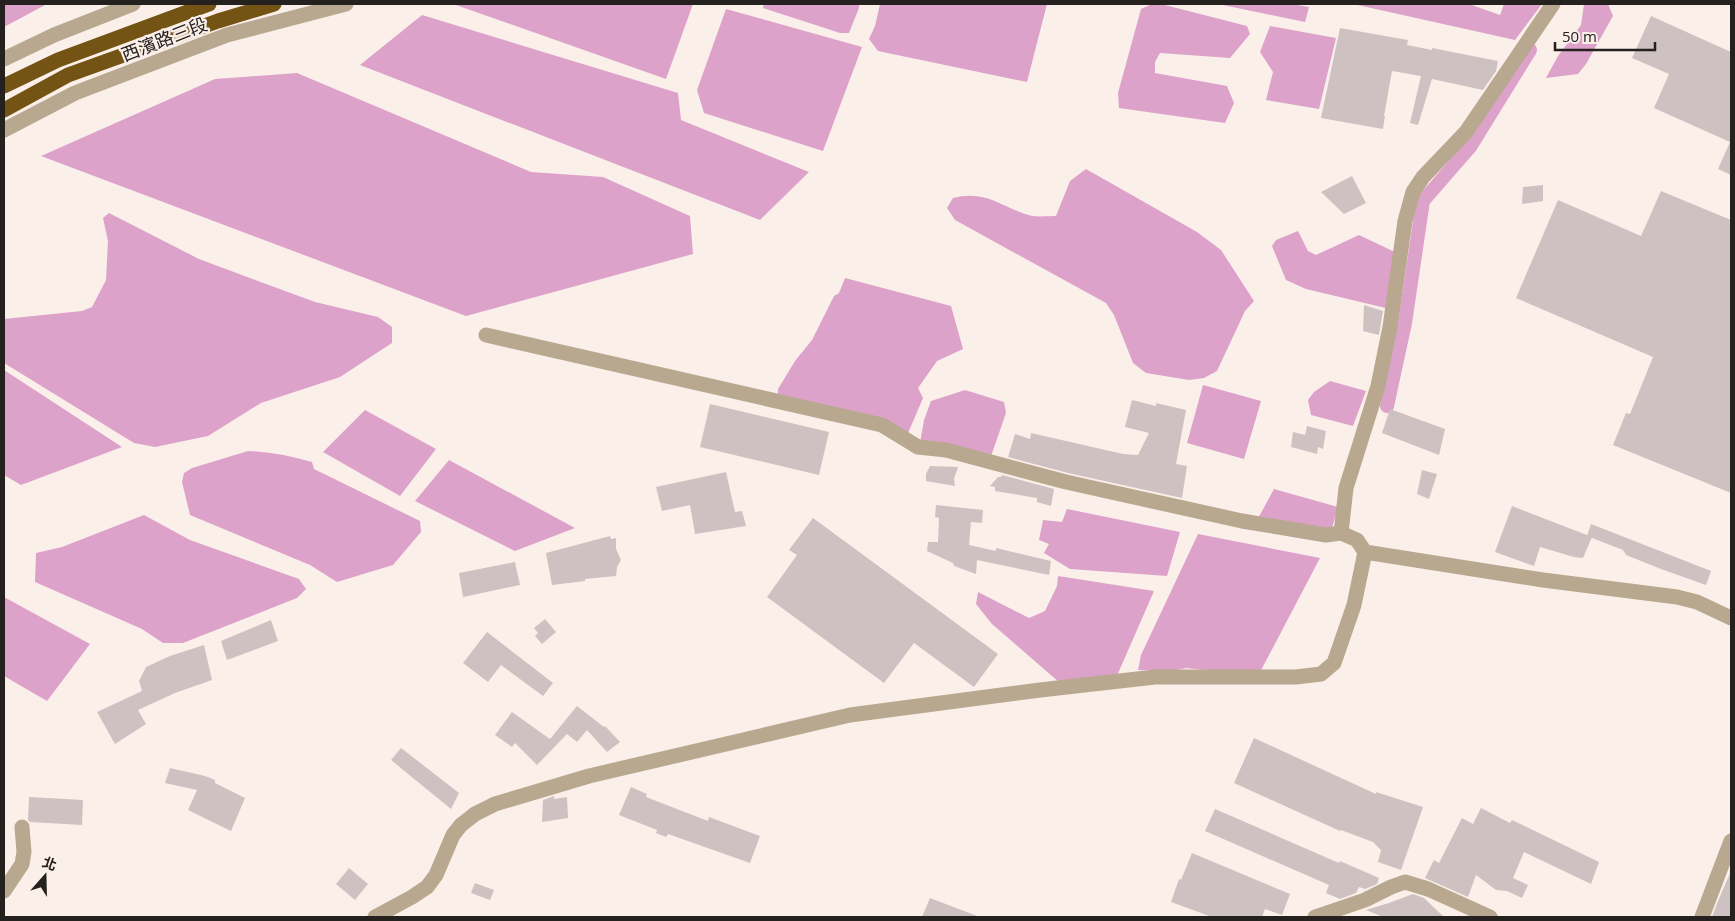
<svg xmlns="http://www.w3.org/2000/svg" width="1735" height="921" viewBox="0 0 1735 921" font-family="'Open Sans','Noto Sans TC',sans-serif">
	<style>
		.water { fill: #dda2ca }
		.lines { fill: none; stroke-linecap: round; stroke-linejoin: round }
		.canal { stroke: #dda2ca; stroke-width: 14 }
		.building { fill: #cec1c2 }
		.minor { stroke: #b8a88f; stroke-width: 15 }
		.highway { stroke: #745415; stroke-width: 15 }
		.labels { text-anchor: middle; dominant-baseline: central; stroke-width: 4.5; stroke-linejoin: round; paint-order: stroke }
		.street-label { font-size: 18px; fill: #25211f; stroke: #fbefea }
	</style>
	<rect width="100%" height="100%" fill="#fbefea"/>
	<path class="water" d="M4,4H47L4,27Z
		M453,4H693L666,79Z
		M764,4H859V8L849,33H840L763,8Z
		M880,4H1047L1027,82L878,51L869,39L875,26Z
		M1152,4H1161L1247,26L1250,34L1230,58L1160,53L1155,62V73L1227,86L1234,103L1225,123L1119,108L1118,93L1141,9Z
		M1218,4H1292L1309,7L1305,22Z
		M1353,4H1469L1500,15L1504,4H1542L1515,40Z
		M1584,4H1608L1613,16L1586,64L1578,74L1546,78L1558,56L1581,25Z
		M726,9L862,47L823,151L704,113L697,90Z
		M422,15L678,93L681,120L809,172L760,220L360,65Z
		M1270,26L1336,38L1319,109L1266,100L1273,72L1260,52Z
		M297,73L531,172L603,177L690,216L693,254L466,316L41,156L215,79Z
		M1086,169L1197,232L1221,250L1254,301L1245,311L1217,371L1204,378L1189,380L1146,373L1133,363L1114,315L1106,303L955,220L947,208L953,198C987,189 1002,208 1032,216C1040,217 1049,216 1056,216L1070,181Z
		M109,213L199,259L315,302L378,317L392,327V343L340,377L261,403L208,436L155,447L134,443L4,363V319L82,311L92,307L106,280L108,241L103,218Z
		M1298,231L1308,251L1316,255L1359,235L1397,253L1390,309L1306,289L1286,280L1272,246L1276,240Z
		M845,278L951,306L963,349L937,361L918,388L923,398L906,438L777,404L778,389L795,361L812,340L834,296L839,293Z
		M4,370L122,447L21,485L4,475Z
		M1330,381L1366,391L1353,426L1311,415L1308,400L1314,392Z
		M1203,385L1261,401L1244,459L1187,443Z
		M965,390L1004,402L1006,413L990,459L920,443L924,420L931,401Z
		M365,410L436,449L400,496L323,452Z
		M248,451C270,452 291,456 312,462L314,469L420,521L421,532L393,565L337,582L310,565L190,515L182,482L184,473L192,468Z
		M449,460L575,528L515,551L415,501Z
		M1274,489L1338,507L1330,535L1256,522Z
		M1067,509L1180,532L1167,576L1070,569L1044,553L1049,544L1039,540L1043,520L1062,522Z
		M144,515L190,540L299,579L306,589L297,598L183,643H163L142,629L35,582L36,553L62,547Z
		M1198,534L1320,558L1258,676L1186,668L1173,671L1138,670L1141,655Z
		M1058,576L1154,591L1116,678L1060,683L992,624L976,604L978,592L1029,618L1045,611L1057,586Z
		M4,597L90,644L47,701L4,676Z"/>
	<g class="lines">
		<path class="canal" d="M1387,406L1405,323L1423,201L1470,147L1530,50"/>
	</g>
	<path class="building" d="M1651,16L1731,52V175L1718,169L1730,142L1654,108L1669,74L1632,58Z
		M1340,28L1408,40L1407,45L1432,50V48L1498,61L1496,71L1483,90L1432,79L1418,125L1410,123L1421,76L1392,71L1384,116H1385L1383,129L1321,118Z
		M1352,176L1366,203L1344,214L1321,192Z
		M1543,185V201L1522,204L1523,187Z
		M1661,191L1731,220V493L1613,445L1626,413L1630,414L1653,357L1516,298L1558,200L1641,236Z
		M1364,305L1383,311L1379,335L1363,331Z
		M1132,400L1156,406V403L1186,410L1176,464L1187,466L1182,498L1068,473L1008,457L1015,434L1030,439L1031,433L1123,454L1138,455L1149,433L1125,427Z
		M710,404L829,432L819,475L700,447Z
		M1390,409L1445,429L1439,455L1382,433Z
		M1307,426L1326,431L1323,449L1318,447L1317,454L1291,447L1293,432L1305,435Z
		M930,466L958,467L954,479L955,486L926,481V474Z
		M1422,470L1437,474L1429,499L1417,494Z
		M726,472L735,512L742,511L746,526L695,534L690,505L662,511L656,487Z
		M1002,475L1054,489L1051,506L1037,502V498L995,491V487L990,486L998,477H1001Z
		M936,505L983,510L982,523L971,522L969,545L996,551V548L1051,561L1049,575L977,560L976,574L954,566L953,563L927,551L928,542H938L939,518L935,517Z
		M1512,506L1592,537L1583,558L1574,557L1540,547L1534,566L1495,552Z
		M813,518L998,654L974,687L914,643L884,683L767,597L797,555L789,550Z
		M1591,524L1711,571L1706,585L1661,569L1626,555L1623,550L1587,536Z
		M610,536L611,539L616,538V549L621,560L617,567L616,576L585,579V581L552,585L546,553Z
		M515,562L520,585L463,597L459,573Z
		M545,619L556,632L542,644L535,636L538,633L534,628Z
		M271,620L278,641L227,660L221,641Z
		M487,632L553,683L543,696L501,665L488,682L463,663Z
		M204,645L212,680L175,693L138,710L146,724L115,744L97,712L142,691L139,681L146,667L170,656Z
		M577,706L604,727L605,726L620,742L607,752L587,730L577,742L567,734L537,765L515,743L512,747L495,735L512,712L550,739Z
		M1254,738L1376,794V792L1423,807L1401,870L1378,862L1381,850L1373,842L1341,830L1340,831L1234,783Z
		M401,748L459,793L451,809L391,760Z
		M170,768L205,776L215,780V783L245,798L231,831L188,810L197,790L165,783Z
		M631,787L647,794L646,797L708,821L709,817L760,836L750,863L668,834L666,837L656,833L657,830L619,815Z
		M554,796V799L567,797L568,818L542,822L543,800Z
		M29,797L83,800L82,825L30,822L28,820Z
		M1481,808L1510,823L1512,820L1599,862L1591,884L1524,852L1513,878L1528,885L1522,898L1507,891L1496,890L1476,875L1468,897L1425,878L1434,860L1439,863L1462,818L1473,824Z
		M1215,809L1339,863L1340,861L1379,878L1377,884L1365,889L1359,887L1356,893L1340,899L1326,893L1329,885L1205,831Z
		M1192,853L1290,894L1282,915L1265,909L1262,917H1212L1171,902L1179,879L1181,880Z
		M349,868L368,884L355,900L336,884Z
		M1731,871V917H1712L1718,901Z
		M475,883L494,890L490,900L471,893Z
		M1413,894L1424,898L1444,917H1383L1366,910L1389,903Z
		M930,898L977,916V917H922Z"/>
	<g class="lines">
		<path class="minor" d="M4,59L54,35L133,4
			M4,130L75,93L227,35L346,4
			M1341,533L1346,488L1378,386L1390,327L1405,221L1413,192L1423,177L1466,132L1553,4
			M1365,552L1543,580L1677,597L1697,602L1731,618
			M4,891L22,864L24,852L22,827
			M375,917L412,897L427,887L436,875L453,835L461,825L475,814L495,804L589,776L850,715L1040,690L1155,677H1296L1321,674L1334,663L1354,605L1365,552L1357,540L1341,533L1326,535L1242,521L1066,482L946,450L918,447L882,425L486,335
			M1315,917L1365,900L1391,887L1405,882L1428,889L1490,917
			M1702,917L1731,841"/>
		<path class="highway" d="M4,86L58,60L209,4
			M4,110L68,75L218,21L274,4"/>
	</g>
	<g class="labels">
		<g class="street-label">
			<text transform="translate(164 39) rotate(-21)">西濱路三段</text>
		</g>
	</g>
	<rect width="1735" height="921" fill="none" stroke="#25211f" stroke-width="10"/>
	<g transform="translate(45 876) rotate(20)" stroke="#fbefea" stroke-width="4" paint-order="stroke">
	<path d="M0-4L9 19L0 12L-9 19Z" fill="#25211f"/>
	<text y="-8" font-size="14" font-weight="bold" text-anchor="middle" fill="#25211f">北</text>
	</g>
	<path d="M1555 42v8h100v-8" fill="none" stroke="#25211f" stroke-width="2.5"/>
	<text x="1562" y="42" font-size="15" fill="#25211f" stroke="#fbefea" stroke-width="4" paint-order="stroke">50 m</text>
</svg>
